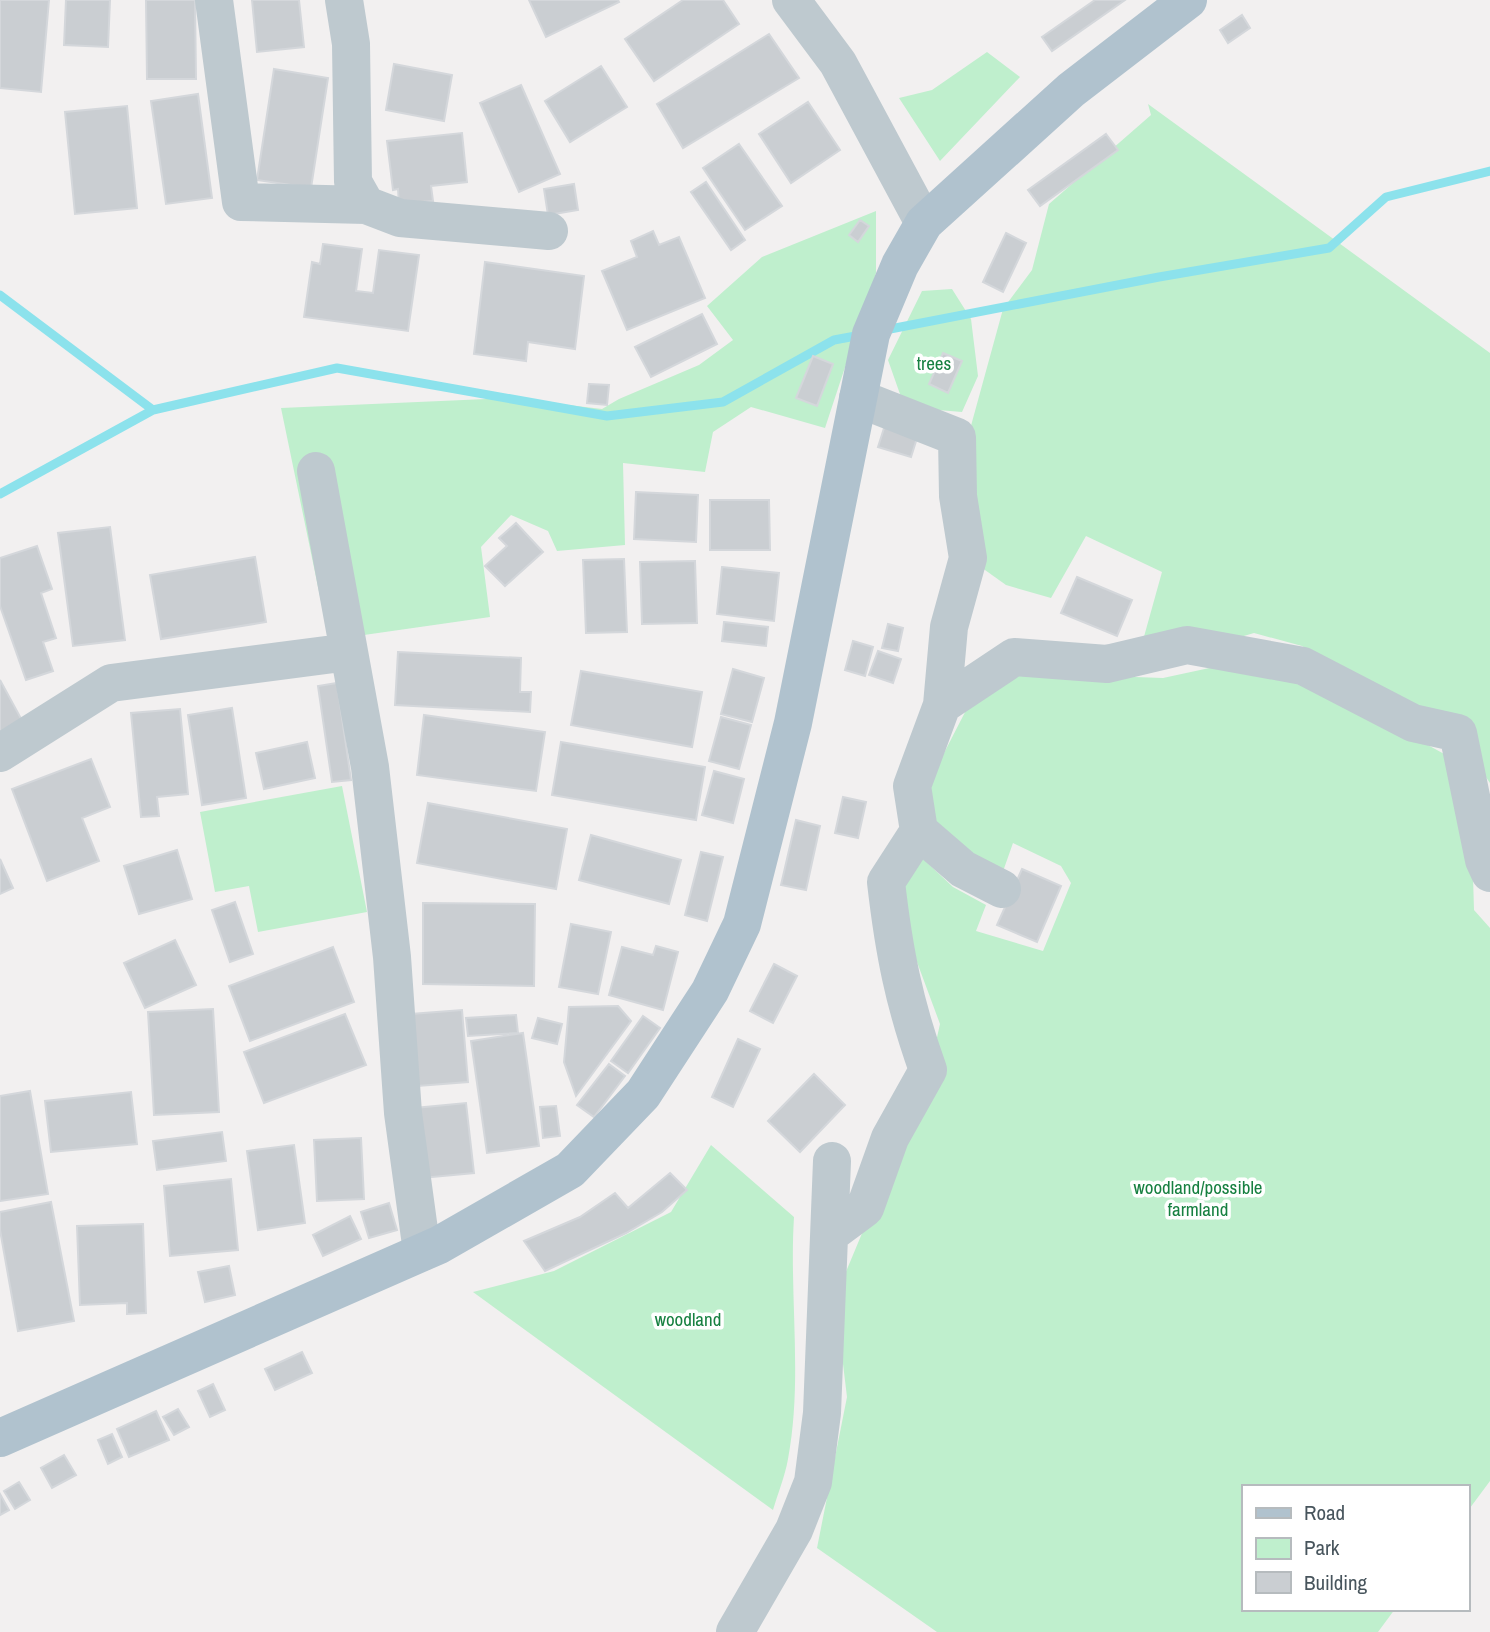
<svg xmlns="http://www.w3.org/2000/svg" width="1490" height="1632" viewBox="0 0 1490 1632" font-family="'Archivo Narrow',sans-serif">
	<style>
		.green { fill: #bfefcd }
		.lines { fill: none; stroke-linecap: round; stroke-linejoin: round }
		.stream { stroke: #8ce2ec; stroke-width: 9 }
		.building { fill: #caced2; stroke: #d4d7db; stroke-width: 2 }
		.minor { stroke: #bec9cf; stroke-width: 38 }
		.major { stroke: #b0c2ce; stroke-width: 38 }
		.labels { text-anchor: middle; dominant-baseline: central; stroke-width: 7; stroke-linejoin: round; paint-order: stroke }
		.park-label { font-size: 19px; fill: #178041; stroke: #fff }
	</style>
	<rect width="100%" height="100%" fill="#f2f0f0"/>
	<path class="green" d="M987,52L1020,77L940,161L899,98L932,90Z
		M1148,104L1490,353V783L1453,730L1302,646L1254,633L1183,654L1140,651L1162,572L1086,536L1051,598L1006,585L971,560L969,433L1003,309L1032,270L1049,204L1151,115Z
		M876,211V273L825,428L751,407L713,432L705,472L623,463L625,545L557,551L548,531L511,515L481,547L490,617L329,640L281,408L509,398L602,409L619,399L699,365L733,340L707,306L762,257Z
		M952,289L971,319L978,376L962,412L938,410L901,397L888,360L922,291Z
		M1265,656L1457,761L1471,808L1474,910L1490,928V1481L1467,1512V1487H1243V1609H1395L1378,1632H937L817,1548L847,1397L835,1298L929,1073L940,1024L894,900L920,856L953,887L986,905L976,931L1043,951L1071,883L1061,866L1013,843L1001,877L930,833L927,786L978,687L994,672L1163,678Z
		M342,786L367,912L258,932L249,886L215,892L200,812Z
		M711,1145L794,1217C789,1296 803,1380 788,1459C785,1476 778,1493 773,1510L473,1292L554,1271L671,1212Z"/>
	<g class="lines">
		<path class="stream" d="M0,295L153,410
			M885,330L1159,277L1329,248L1386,197L1490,171
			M0,494L153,410L337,368L607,416L723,402L834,340L861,335"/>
	</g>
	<path class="building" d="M0,0H49L41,92L0,88Z
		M66,0H110L108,47L64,45Z
		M146,0H195L196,79H147Z
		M252,0H299L304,47L257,52Z
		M529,0H618L619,2L546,37Z
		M683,0H723L739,24L654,81L625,39Z
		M1095,0H1125L1052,51L1042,37Z
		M1242,15L1250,28L1228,43L1220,30Z
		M769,34L799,78L683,148L657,104Z
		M394,64L452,75L444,121L386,110Z
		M601,66L627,107L570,142L545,101Z
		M274,69L328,78L311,188L257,180Z
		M521,85L560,174L519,192L480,103Z
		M198,94L212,198L166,204L151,101Z
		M808,102L840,150L791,183L759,134Z
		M127,106L137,208L75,214L65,112Z
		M462,133L467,182L431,186L433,201L399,204L398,189L393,190L387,141Z
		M1106,134L1118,150L1040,206L1028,190Z
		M739,144L782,206L745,230L703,168Z
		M706,182L745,240L731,250L691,192Z
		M574,184L578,210L548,215L544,189Z
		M860,220L869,226L858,242L849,235Z
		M653,231L659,245L679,237L705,298L627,330L602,271L637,257L631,241Z
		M1006,233L1026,243L1003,292L983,282Z
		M323,244L362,249L356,291L373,293L379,250L419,255L408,331L304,317L312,262L320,264Z
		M485,262L584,276L575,349L528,342L526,361L474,354Z
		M702,314L717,344L651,377L635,347Z
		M943,353L962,361L948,393L929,384Z
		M813,356L833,364L817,406L796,398Z
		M589,384L609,385L607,405L587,403Z
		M885,425L918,435L911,457L878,447Z
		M636,492L698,495L696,542L634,539Z
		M710,500H769L770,550H710Z
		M516,523L543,552L505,586L485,566L507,546L499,538Z
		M110,527L125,640L73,646L58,533Z
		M37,546L52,589L41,593L56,638L43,642L53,671L26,680L0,606V558Z
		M255,557L266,622L161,639L150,575Z
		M624,559L627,632L586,633L583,560Z
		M695,561L697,623L642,624L640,562Z
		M722,567L779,573L774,621L717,614Z
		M1077,577L1132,600L1117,636L1061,613Z
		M724,622L768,627L766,646L722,641Z
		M888,624L903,628L898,651L882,648Z
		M853,641L873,647L865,676L845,670Z
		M878,651L901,659L893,683L869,675Z
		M398,652L521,658L520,692H531L530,712L395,705Z
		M733,669L764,678L752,722L721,714Z
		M581,671L702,692L692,747L571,725Z
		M0,680L24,724L0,737Z
		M337,683L351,780L332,782L318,686Z
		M232,708L246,798L202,805L188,715Z
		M180,709L188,794L157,797L159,816L141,817L131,713Z
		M424,715L545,732L536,791L417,775Z
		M721,717L751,725L739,769L709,761Z
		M307,742L315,778L264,789L256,753Z
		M561,742L705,767L696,820L552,795Z
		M91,759L110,807L82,818L99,861L47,881L12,789Z
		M714,771L744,779L733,823L702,815Z
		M843,797L866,802L858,838L835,833Z
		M428,803L567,829L556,889L417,863Z
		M796,820L820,826L806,890L781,885Z
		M591,835L681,860L669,904L579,880Z
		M177,850L192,899L139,914L124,866Z
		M701,852L723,857L707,921L685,915Z
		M0,859L13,888L0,894Z
		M1022,869L1061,886L1037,942L997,925Z
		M235,902L253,954L230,962L212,910Z
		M423,903L535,904L534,986L423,984Z
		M571,924L611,932L598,994L559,987Z
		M175,940L196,985L145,1008L124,963Z
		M656,946L678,952L663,1010L609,995L622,947L653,955Z
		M333,947L354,1002L250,1041L229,986Z
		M774,964L797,976L773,1023L750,1011Z
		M618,1006L631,1021L576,1096L564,1062L569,1007Z
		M213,1009L219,1112L154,1115L148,1012Z
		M462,1010L468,1082L418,1086L411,1014Z
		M345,1014L366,1065L264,1103L244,1052Z
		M516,1015L518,1033L468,1036L466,1018Z
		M643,1016L660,1028L628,1073L611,1061Z
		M538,1018L562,1024L557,1044L532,1038Z
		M523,1033L539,1146L487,1153L471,1041Z
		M738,1039L760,1049L733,1107L712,1097Z
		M609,1064L625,1076L594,1117L577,1105Z
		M814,1074L845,1105L800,1152L768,1121Z
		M30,1091L48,1194L0,1201V1096Z
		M131,1092L137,1144L51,1152L45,1101Z
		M466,1103L474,1173L422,1178L415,1108Z
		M556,1106L560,1136L543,1138L540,1107Z
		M222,1132L226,1161L157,1170L153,1141Z
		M361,1138L364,1199L317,1201L314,1140Z
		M294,1145L305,1223L258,1230L247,1151Z
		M670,1173L687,1190L662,1212L626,1233L545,1271L524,1241L580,1217L615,1193L628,1208Z
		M231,1179L238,1250L170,1256L164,1186Z
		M51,1202L74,1321L18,1331L0,1230V1212Z
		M389,1203L397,1230L369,1238L361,1212Z
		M350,1216L361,1239L323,1256L313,1235Z
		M143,1224L146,1313L127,1314V1303L80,1305L77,1226Z
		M229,1266L235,1295L205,1302L198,1272Z
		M302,1352L312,1373L275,1390L265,1369Z
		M213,1384L225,1410L210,1417L198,1391Z
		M178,1409L189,1427L174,1435L163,1417Z
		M156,1411L169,1440L129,1457L117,1429Z
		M112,1434L122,1457L108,1464L98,1440Z
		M64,1455L76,1475L52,1488L41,1468Z
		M19,1482L30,1500L15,1509L4,1491Z
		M0,1494L9,1510L0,1515Z"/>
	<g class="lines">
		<path class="minor" d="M214,0L241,202L366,205
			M344,0L351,44L353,182L366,205L400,218L549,231
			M791,0L838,63L924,223
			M316,471L370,767L392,957L403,1113L422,1252
			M942,705L1014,657L1107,664L1187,645L1303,666L1413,723L1458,733L1484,860L1490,873
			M0,753L111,683L349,652
			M919,831L963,869L1002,889
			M830,1234L865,1208L890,1138L928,1070C904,1003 894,952 886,882L919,831L912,786L942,705L949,627L968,558L958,496L957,437L858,398
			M735,1632L794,1530L813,1482L822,1413L832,1161"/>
		<path class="major" d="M0,1438L439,1245L570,1170L643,1094L710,991L742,924L793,723L871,334L900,265L924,223L1071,90L1188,0"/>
	</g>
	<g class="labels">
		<g class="park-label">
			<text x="934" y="363">trees</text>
			<text x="1198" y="1187">woodland/possible<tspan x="1198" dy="22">farmland</tspan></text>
			<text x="688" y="1319">woodland</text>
		</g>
	</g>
	<rect x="1242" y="1485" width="228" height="126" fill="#ffffff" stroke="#b6bbbe" stroke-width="2"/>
	<rect x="1256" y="1508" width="35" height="10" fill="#b0c2ce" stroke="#b6bbbe" stroke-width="2"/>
	<text x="1304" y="1520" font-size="21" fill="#48555d">Road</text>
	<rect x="1256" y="1538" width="35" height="21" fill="#bfefcd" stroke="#b6bbbe" stroke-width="2"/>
	<text x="1304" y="1555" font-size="21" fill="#48555d">Park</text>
	<rect x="1256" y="1572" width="35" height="21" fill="#caced2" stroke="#b6bbbe" stroke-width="2"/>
	<text x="1304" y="1590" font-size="21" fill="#48555d">Building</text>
</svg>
